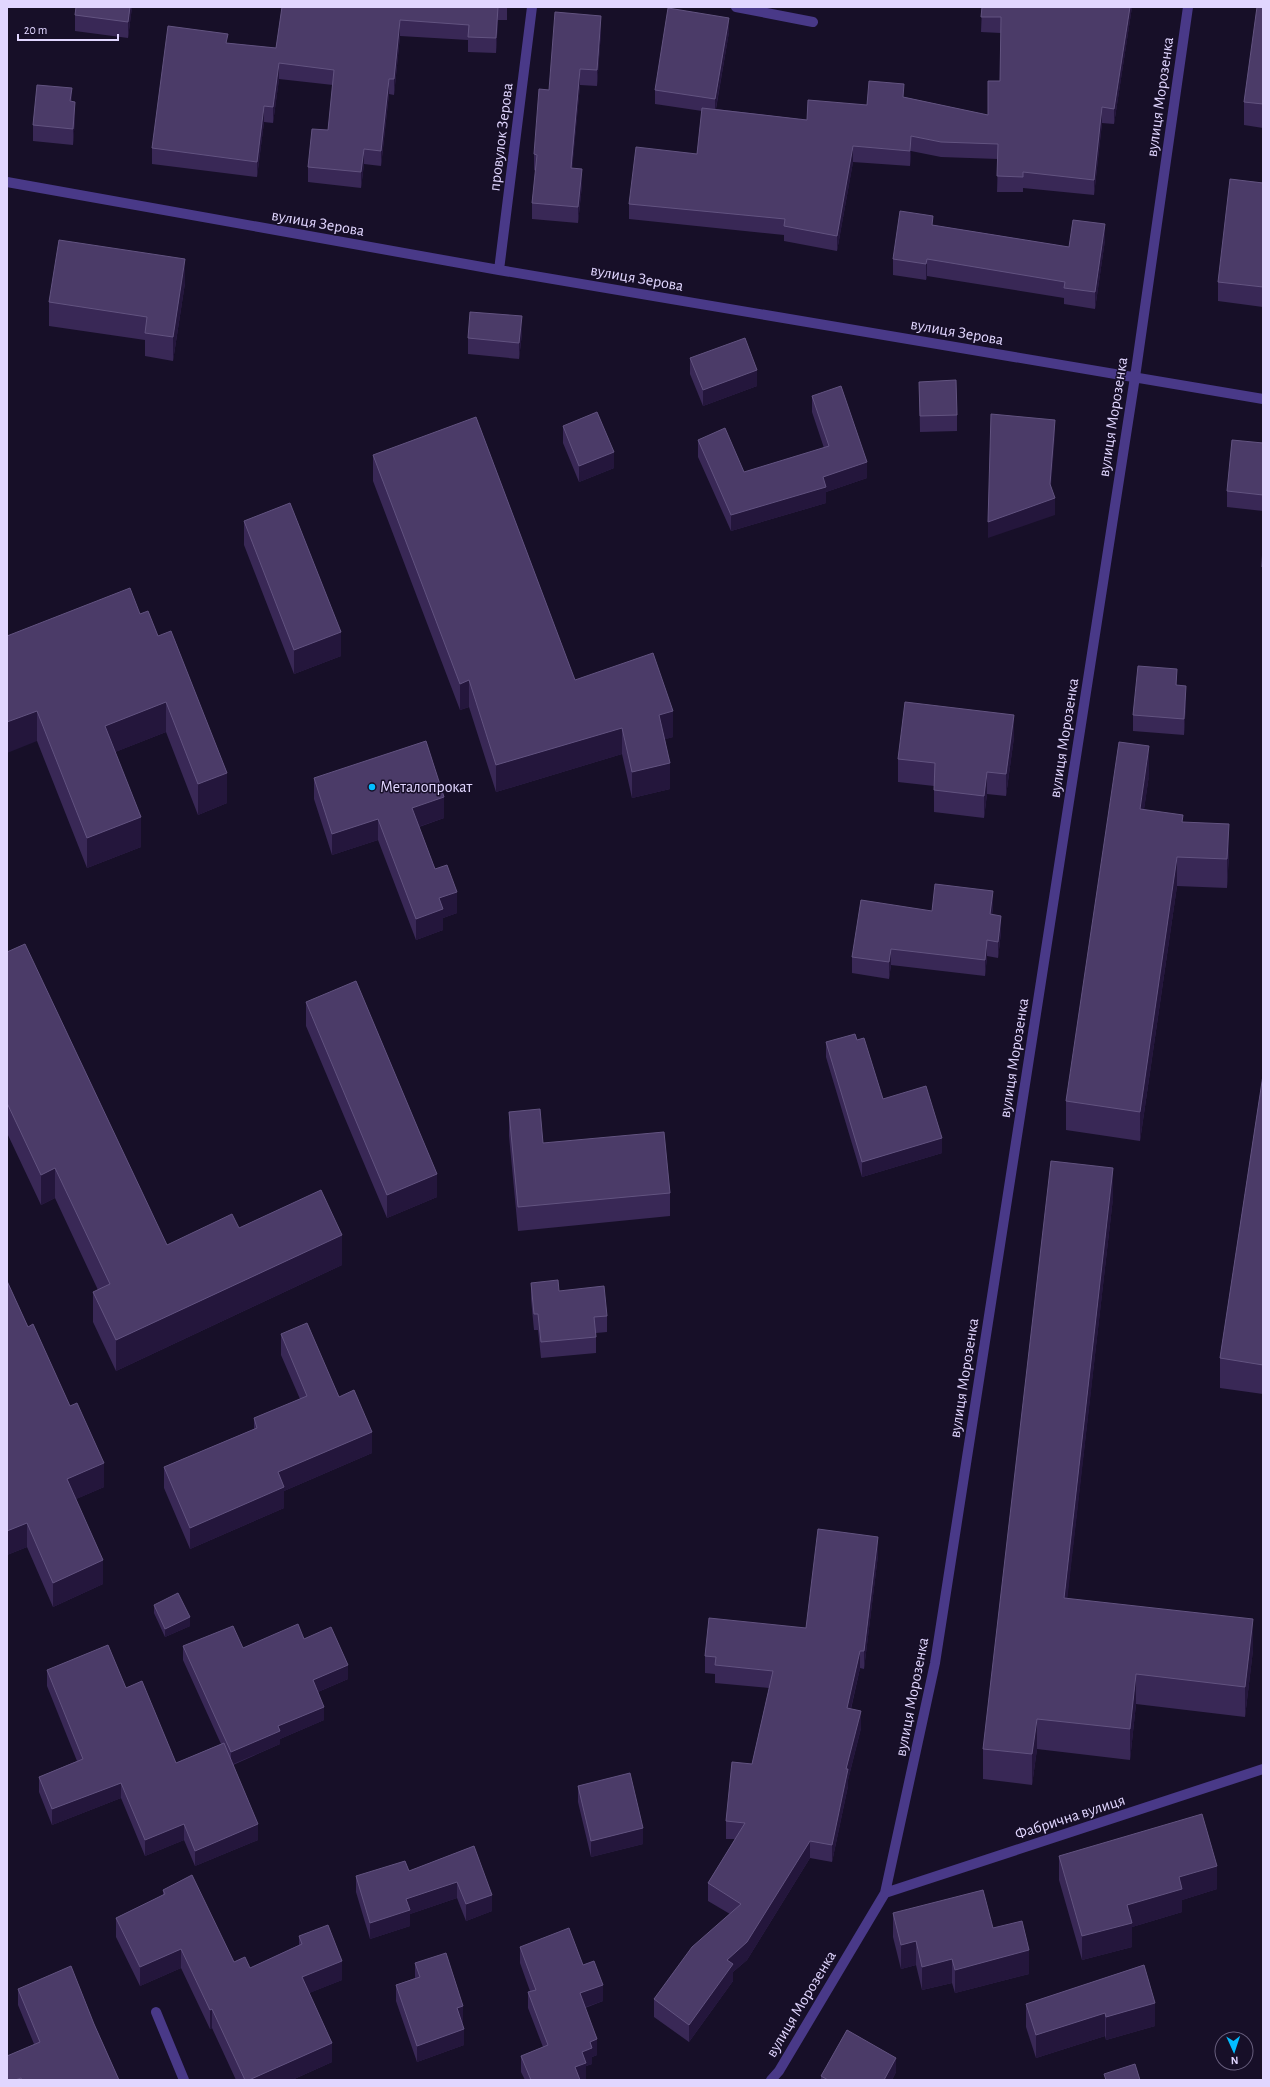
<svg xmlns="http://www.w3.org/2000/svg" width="1270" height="2087" viewBox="0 0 1270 2087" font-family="'Alegreya Sans',sans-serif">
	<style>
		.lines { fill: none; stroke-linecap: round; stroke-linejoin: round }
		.minor { stroke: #493988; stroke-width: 10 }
		.wall { fill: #392856 }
		.shaded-wall { fill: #24163c }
		.building { fill: #4b3b68; stroke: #625380 }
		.poi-dot { fill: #02bdff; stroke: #170f28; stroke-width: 1.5 }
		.labels { text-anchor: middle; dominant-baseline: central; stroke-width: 3; stroke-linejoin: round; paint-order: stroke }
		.street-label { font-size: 16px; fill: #e1d6ff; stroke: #170f28 }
		.poi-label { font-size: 16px; fill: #e1d6ff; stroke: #170f28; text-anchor: start }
	</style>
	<rect width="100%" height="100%" fill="#170f28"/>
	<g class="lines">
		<path class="minor" d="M736,7L813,22
			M7,182L499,270L1263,399
			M499,270L532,7
			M885,1893L1263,1769
			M156,2012L184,2080
			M771,2080L779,2071L885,1893L935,1663L1135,377L1188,7"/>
	</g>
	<path class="wall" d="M76,7H132L128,38L75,31V15Z
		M282,7H507V20H498L496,53L468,52V40L400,36L394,95L389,94L381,166L364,164L361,188L308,182V167L328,130L333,85L279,79L273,123L264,122L257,177L152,164V148L228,43L276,48Z
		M982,7H1132L1114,124L1102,123L1094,195L1023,188V192H997L998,159L941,157L911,151L910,166L853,162L837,251L784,241V235L629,219V204L697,154L702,111L655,104V90L729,32L716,109L807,120L867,105L904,97L988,115L1000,81L1001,33L981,32Z
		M1263,7V128L1244,125V102Z
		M601,32L597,86L580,85L572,168L582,185L578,223L532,219V203L536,171L534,170V154L549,90Z
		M72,102L75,118L73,145L33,141V125Z
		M1263,183V307L1218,301V282Z
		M933,225L1069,247L1105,240L1095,309L1064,304V298L927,276L926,280L893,275V259Z
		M185,283L173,361L145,356V340L49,326V302Z
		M522,333L519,359L468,354V338Z
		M690,358L757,386L703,406L690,374Z
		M919,382L957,415V431L920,432Z
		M812,396L867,478L826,492V503L731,531L698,457V440L744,472L824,448L812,412Z
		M563,426L614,468L579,482L563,443Z
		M1263,443V511L1227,507V491Z
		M373,455L575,680L673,737L665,739L670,789L632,798L622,754L496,792L469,707L460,710L373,481Z
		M244,521L341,656L294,674L244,545Z
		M1263,543V583H1262Z
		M140,614L227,803L198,815L166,732L115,752L141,847L87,868L37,741L7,636Z
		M1186,702L1184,735L1133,731V715Z
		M1014,737L1006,796L987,794L984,818L934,812V786L898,782V759Z
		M1149,775L1144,809L1183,822L1229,853L1227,888L1177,886L1140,1141L1066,1130V1101Z
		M314,778L444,818L419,827L435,869L457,913L443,918V930L416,940L378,840L332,855L314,799Z
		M993,907L992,915L1001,932L998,958L987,956L985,976L891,965L889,979L852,973V957L932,911Z
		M7,952L167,1245L239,1228L342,1265L116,1371L93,1322V1292L98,1290L55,1198L41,1205L7,1133Z
		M306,1002L437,1197L387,1218L306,1026Z
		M857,1040L883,1099L942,1153L862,1177L826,1057V1042Z
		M1263,1075V1394L1220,1388V1358Z
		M509,1112L543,1143L670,1193V1216L518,1231L509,1136Z
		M1113,1198L1067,1598L1253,1650L1245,1717L1136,1704L1130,1760L1037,1749L1032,1785L983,1779V1749Z
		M7,1281L28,1327L104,1487L76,1499L103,1584L53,1607L27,1547L7,1555Z
		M531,1283L559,1291L607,1316V1332L596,1333V1353L541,1358L538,1330H534L531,1299Z
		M281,1334L339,1397L372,1453L284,1491V1508L190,1549L164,1488V1467L254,1429V1418L300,1399L281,1355Z
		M878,1555L864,1669L860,1668L851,1709L861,1728L848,1780V1786L832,1862L810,1858L747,1960L733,1972V1981L689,2042L654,2017V1999L730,1914L708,1901V1883L735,1839H726V1821L752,1764L769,1688L715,1683V1674L705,1673V1656L806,1628Z
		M154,1605L190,1626L165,1637L154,1613Z
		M304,1639L348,1679L318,1692L324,1720L280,1739V1744L233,1765L258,1840L195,1866L184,1840L145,1856L121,1798L52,1825L39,1792V1777L77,1761L47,1686V1670L126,1688L176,1763L221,1744L183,1660V1646L243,1648Z
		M578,1786L643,1844L591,1857L578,1802Z
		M474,1846L492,1911L466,1921L457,1898L410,1914V1926L370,1939L356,1892V1876L409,1871Z
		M1059,1856L1217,1889L1182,1900V1912L1132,1927V1947L1082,1960L1059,1880Z
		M163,1890L234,1962L250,1968L299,1945V1936L342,1980L309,1993L332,2062L292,2080H236L212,2028L210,2029L181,1968L140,1986L116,1937V1918L163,1895Z
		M893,1913L993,1928L1029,1974L955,1993L952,1983L922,1990L916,1965L901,1969L893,1937Z
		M520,1947L583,1965L603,2001L585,2008L597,2055L592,2057V2064L586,2066V2079L584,2080H525L521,2072V2056L543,2047L528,2008V1992L530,1991L520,1963Z
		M415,1963L463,2022L462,2023L464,2045L417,2062L396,2001V1985L415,1978Z
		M1144,1965L1155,2026L1106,2040L1105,2036L1036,2058L1026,2027V2004Z
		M18,1989L94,2024L119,2080H7L34,2044L18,2005Z
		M896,2072L892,2080H821V2076Z"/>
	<path class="shaded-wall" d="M130,7H132L128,38V22Z
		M498,7V20L496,53V38Z
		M1130,7H1132L1114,124V109Z
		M601,16V32L597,86V70Z
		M729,18V32L715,113V99Z
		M400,20V36L394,95V79Z
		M279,63V79L273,123V107Z
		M580,69V85L571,184V168Z
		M389,79V94L381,166V151Z
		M72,88V105L70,101Z
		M75,102V118L73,145V129Z
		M264,106V122L257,177V162Z
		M1102,107V123L1094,195V180Z
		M911,136V151L910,166V151Z
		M853,146V162L837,251V236Z
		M364,149V164L361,188V172Z
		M582,169V185L578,223V207Z
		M1105,224V240L1095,309V292Z
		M185,259V283L173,361V337Z
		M927,259V276L926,280V264Z
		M522,316V333L519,359V343Z
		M757,370V386L703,406V390Z
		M1055,420V436L1050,500L1055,498V515L988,538V522L1050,484Z
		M614,452V468L579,482V466Z
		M867,462V478L826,492V503L731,531V515L823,477Z
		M341,632V656L294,674V650Z
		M1177,669V685H1176Z
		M469,680V707L460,710V684Z
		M1186,686V702L1184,735V719Z
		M166,702V732L105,756V726Z
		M37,711V741L7,753V722Z
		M673,711V737L659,741V715Z
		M1014,715V737L1006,796V774Z
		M622,728V754L496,792V765Z
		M1149,746V775L1140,838V809Z
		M670,763V789L632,798V772Z
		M987,772V794L984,818V796Z
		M227,773V803L198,815V784Z
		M444,797V818L412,829V808Z
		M141,817V847L87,868V838Z
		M378,819V840L332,855V834Z
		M1229,824V853L1227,888V859Z
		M1177,857V886L1140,1141V1112Z
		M993,891V907L990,931V914Z
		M457,892V913L443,918V930L416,940V919L439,898Z
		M1001,916V932L998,958V942Z
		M987,940V956L985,976V960Z
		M891,949V965L889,979V962Z
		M942,1138V1153L862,1177V1162Z
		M55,1168V1198L41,1205V1175Z
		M1113,1168V1198L1064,1628V1598Z
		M437,1174V1197L387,1218V1195Z
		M342,1235V1265L116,1371V1340Z
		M372,1432V1453L284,1491V1508L190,1549V1528L278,1472Z
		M104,1463V1487L67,1503V1479Z
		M27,1523V1547L7,1555V1531Z
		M878,1537V1555L864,1669V1651Z
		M103,1560V1584L53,1607V1583Z
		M190,1617V1626L165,1637V1629Z
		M1253,1619V1650L1245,1717V1687Z
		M860,1651V1668L847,1725V1708Z
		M348,1665V1679L313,1694V1680Z
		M1136,1674V1704L1130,1760V1729Z
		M324,1707V1720L280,1739V1744L231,1765V1752L278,1726Z
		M861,1711V1728L848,1780V1786L832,1862V1845L846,1769Z
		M1037,1719V1749L1032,1785V1754Z
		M121,1783V1798L52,1825V1809Z
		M184,1824V1840L145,1856V1840Z
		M258,1824V1840L195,1866V1851Z
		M643,1828V1844L591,1857V1841Z
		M810,1841V1858L747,1960L733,1972V1981L689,2042V2025L727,1960Z
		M1217,1866V1889L1182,1900V1912L1132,1927V1947L1082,1960V1936L1127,1905L1179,1877Z
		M457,1882V1898L410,1914V1926L370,1939V1923L406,1899Z
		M492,1895V1911L466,1921V1904Z
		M916,1941V1965L901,1969V1945Z
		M181,1949V1968L140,1986V1967Z
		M1029,1950V1974L955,1993V1970Z
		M952,1959V1983L922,1990V1967Z
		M342,1961V1980L302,1996V1977Z
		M603,1985V2001L580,2009V1993Z
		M1155,2003V2026L1106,2040V2017Z
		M463,2006V2022L457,2024V2008Z
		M212,2009V2028L210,2029V2010Z
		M1105,2013V2036L1036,2058V2035Z
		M464,2029V2045L417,2062V2046Z
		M597,2039V2055L592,2057V2064L586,2066V2079L584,2080H575V2067L582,2052L590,2042Z
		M332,2043V2062L292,2080H249Z
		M896,2058V2072L892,2080H884Z"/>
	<path class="building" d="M76,7H130L128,22L75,15Z
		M282,7H498L496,38L468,37L469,25L400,20L394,79H389L381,151L364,149L361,172L308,167L312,129L328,130L334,70L279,63L273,107L264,106L257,162L152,148L168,26L228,34L226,43L276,48Z
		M982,7H1130L1114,109L1102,107L1094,180L1023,172V177L997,176L998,144L941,142L911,136L910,151L853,146L837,236L784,226L785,219L629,204L636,147L697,154L702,108L807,120L808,100L867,105L869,81L904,84L903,97L988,115V81H1000L1001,17H981Z
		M1257,7H1263V104L1244,102Z
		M668,8L729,18L715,99L655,90Z
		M555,12L601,16L597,70L580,69L571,168L582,169L578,207L532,203L537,155L534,154L539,89L549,90Z
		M37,85L72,88L70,101L75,102L73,129L33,125Z
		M1230,179L1263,183V287L1218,282Z
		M900,211L933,216L932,225L1069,247L1073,220L1105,224L1095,292L1064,288L1065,282L927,259L926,264L893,259Z
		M59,240L185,259L173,337L145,333L147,317L49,302Z
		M470,312L522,316L519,343L468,338Z
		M745,338L757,370L703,390L690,358Z
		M956,380L957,415L920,416L919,382Z
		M841,386L867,462L823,477L826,487L731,515L698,440L725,428L744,472L829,446L812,396Z
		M597,412L614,452L579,466L563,426Z
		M991,414L1055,420L1050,484L1055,498L988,522Z
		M476,417L575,680L653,653L673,711L659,715L670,763L632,772L622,728L496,765L469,680L460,684L373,455Z
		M1232,440L1263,443V495L1227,491Z
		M290,503L341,632L294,650L244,521Z
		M1263,543V567H1262Z
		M130,588L140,614L148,611L158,636L171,631L227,773L198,784L166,702L105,726L141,817L87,838L37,711L7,722V636Z
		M1138,666L1177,669L1176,685L1186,686L1184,719L1133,715Z
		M905,702L1014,715L1006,774L987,772L984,796L934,790L935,763L898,759Z
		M426,741L444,797L412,808L435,869L447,865L457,892L439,898L443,909L416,919L378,819L332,834L314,778Z
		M1119,742L1149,746L1140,809L1183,815L1182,822L1229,824L1227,859L1177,857L1140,1112L1066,1101Z
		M935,884L993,891L990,914L1001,916L998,942L987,940L985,960L891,949L889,962L852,957L861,900L932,911Z
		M25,944L167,1245L232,1214L239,1228L321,1190L342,1235L116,1340L93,1292L110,1284L55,1168L41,1175L7,1103V952Z
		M356,981L437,1174L387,1195L306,1002Z
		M855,1034L857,1040L864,1038L883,1099L926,1086L942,1138L862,1162L826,1042Z
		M1263,1075V1365L1220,1358Z
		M540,1109L543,1143L664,1132L670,1193L518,1207L509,1112Z
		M1051,1161L1113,1168L1064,1598L1253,1619L1245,1687L1136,1674L1130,1729L1037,1719L1032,1754L983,1749Z
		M558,1280L559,1291L604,1286L607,1316L594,1317L596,1337L541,1342L538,1314H534L531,1283Z
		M7,1281L28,1327L33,1324L70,1406L77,1403L104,1463L67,1479L103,1560L53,1583L27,1523L7,1531Z
		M307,1323L339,1397L354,1390L372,1432L278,1472L284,1487L190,1528L164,1467L257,1428L254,1418L307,1396L281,1334Z
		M818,1529L878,1537L864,1651H860L847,1708L861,1711L846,1769H848L832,1845L810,1841L747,1942L727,1960L733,1964L689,2025L654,1999L692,1947L741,1904L708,1883L745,1823L726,1821L732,1762L752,1764L773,1671L715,1665L716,1657L705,1656L709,1618L806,1628Z
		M178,1593L190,1617L165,1629L154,1605Z
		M298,1624L304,1639L331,1627L348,1665L313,1680L324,1707L278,1726L280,1731L231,1752L183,1646L233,1626L243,1648Z
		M108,1645L126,1688L142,1681L176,1763L224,1743L258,1824L195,1851L184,1824L145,1840L121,1783L52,1809L39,1777L83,1759L47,1670Z
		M630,1773L643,1828L591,1841L578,1786Z
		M1202,1814L1217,1866L1179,1877L1182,1889L1127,1905L1132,1923L1082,1936L1059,1856Z
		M474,1846L492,1895L466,1904L457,1882L406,1899L410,1910L370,1923L356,1876L405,1861L409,1871Z
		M192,1875L234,1962L245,1957L250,1968L302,1944L299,1936L328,1925L342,1961L302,1977L332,2043L249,2080H245L212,2009L210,2010L181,1949L140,1967L116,1918L165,1894L163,1890Z
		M983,1890L993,1928L1022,1921L1029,1950L955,1970L952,1959L922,1967L916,1941L901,1945L893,1913Z
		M569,1928L583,1965L594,1961L603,1985L580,1993L597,2039L590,2042L592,2048L582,2052L586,2063L575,2067L580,2080H531L521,2056L548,2045L528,1992L536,1990L520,1947Z
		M446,1953L463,2006L457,2008L464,2029L417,2046L396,1985L420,1977L415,1963Z
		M1144,1965L1155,2003L1106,2017L1105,2013L1036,2035L1026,2004Z
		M71,1966L94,2024L119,2080H22L21,2078L15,2080H7V2056L40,2042L18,1989Z
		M847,2030L896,2058L884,2080H828L821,2076Z
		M1135,2064L1140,2080H1106L1104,2074Z"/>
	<circle class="poi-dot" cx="372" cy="787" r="4"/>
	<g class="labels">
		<g class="street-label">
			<text transform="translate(1160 97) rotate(-82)">вулиця Морозенка</text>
			<text transform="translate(501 137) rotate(-83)">провулок Зерова</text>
			<text transform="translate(318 223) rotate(10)">вулиця Зерова</text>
			<text transform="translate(637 278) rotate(10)">вулиця Зерова</text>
			<text transform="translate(957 332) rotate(10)">вулиця Зерова</text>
			<text transform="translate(1113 417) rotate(-81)">вулиця Морозенка</text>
			<text transform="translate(1064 738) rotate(-81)">вулиця Морозенка</text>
			<text transform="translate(1014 1058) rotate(-81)">вулиця Морозенка</text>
			<text transform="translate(964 1378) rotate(-81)">вулиця Морозенка</text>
			<text transform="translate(912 1697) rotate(-79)">вулиця Морозенка</text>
			<text transform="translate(1070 1817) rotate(-18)">Фабрична вулиця</text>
			<text transform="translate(801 2004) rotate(-59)">вулиця Морозенка</text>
		</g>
		<g class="poi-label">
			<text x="380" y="787">Металопрокат</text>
		</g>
	</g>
	<rect width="1270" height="2087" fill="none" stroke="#e1d6ff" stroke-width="16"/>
	<g transform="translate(1234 2051) rotate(177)"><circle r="19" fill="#170f28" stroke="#685f7e"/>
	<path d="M0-3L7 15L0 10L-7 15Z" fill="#02bdff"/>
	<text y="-6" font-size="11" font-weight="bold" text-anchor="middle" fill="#e1d6ff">N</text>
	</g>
	<path d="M18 34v6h100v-6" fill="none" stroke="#e1d6ff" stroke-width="2"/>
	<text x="24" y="34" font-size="12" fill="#e1d6ff" stroke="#170f28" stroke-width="3" paint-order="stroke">20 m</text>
</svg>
